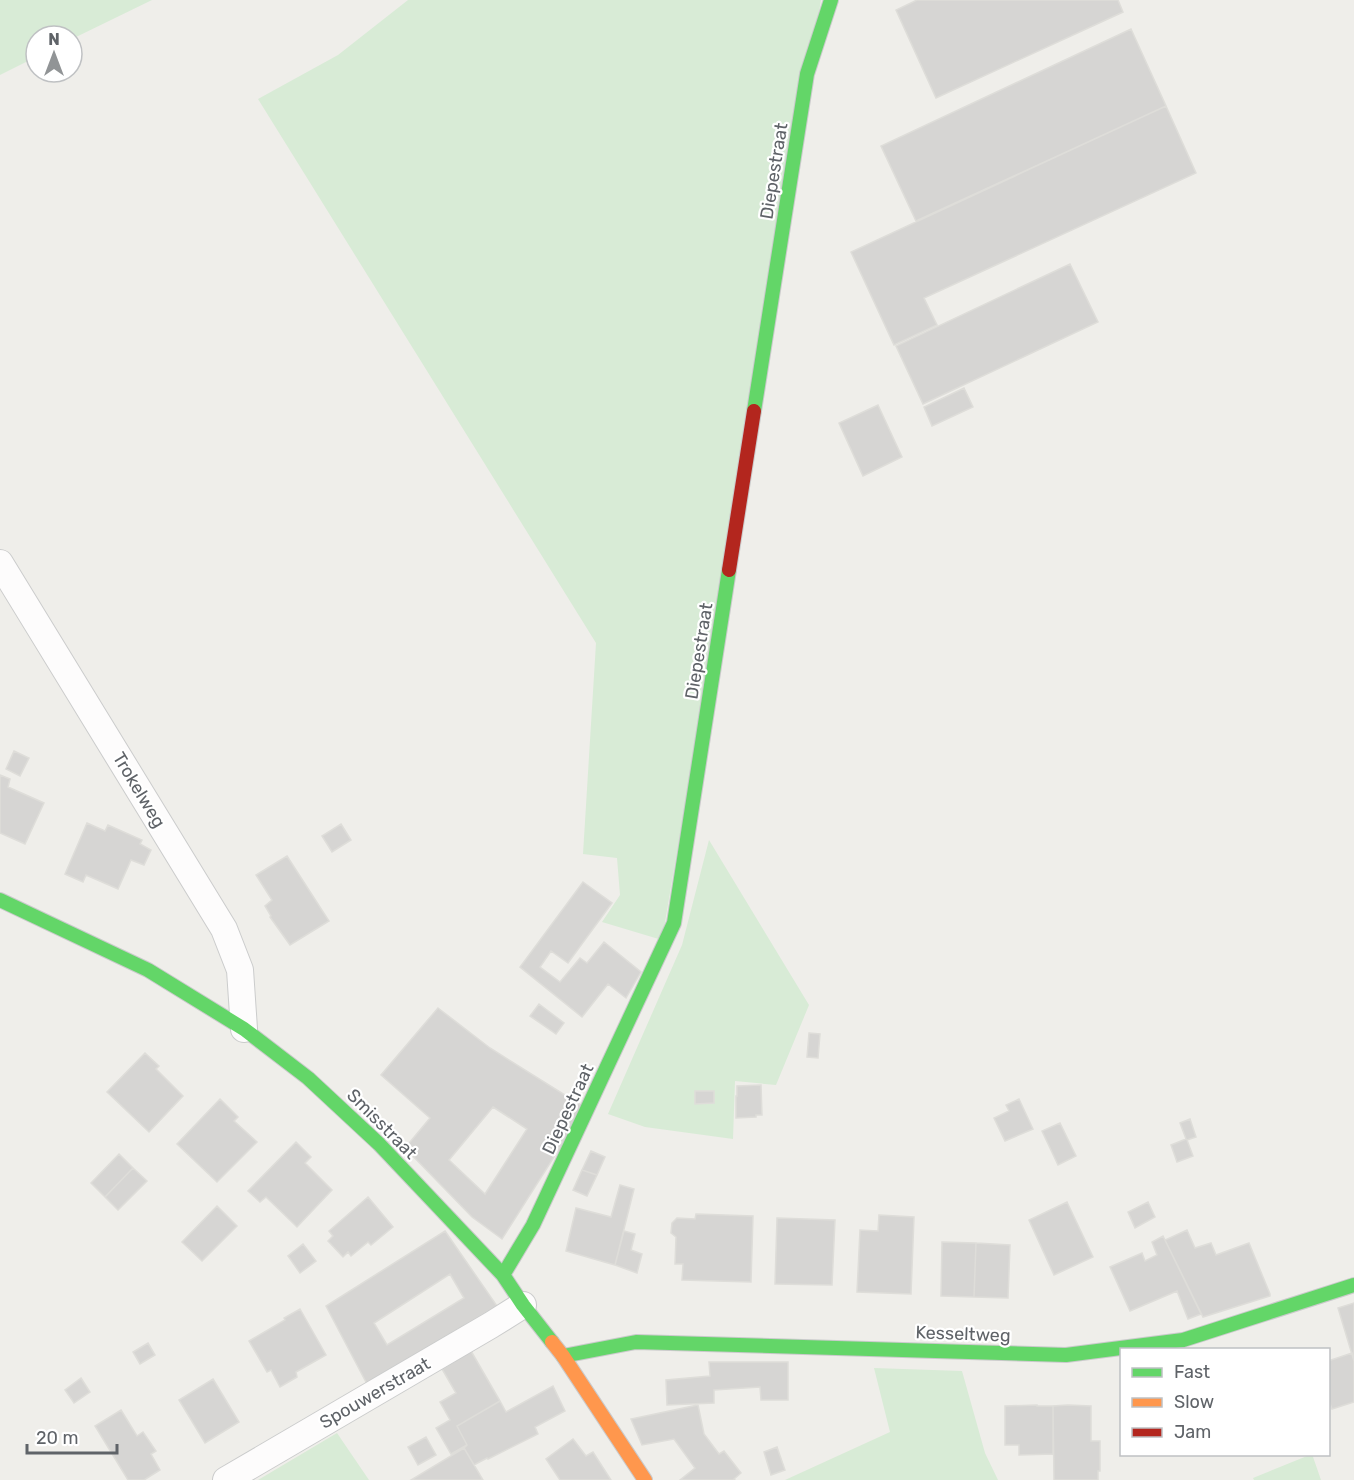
<svg xmlns="http://www.w3.org/2000/svg" width="1354" height="1480" viewBox="0 0 1354 1480" font-family="Rubik,sans-serif">
	<style>
		.green { fill: #d8ebd6 }
		.building { fill: #d6d5d3; stroke: #deddd9; stroke-width: 1.5; fill-rule: evenodd }
		.lines { fill: none; stroke-linecap: round; stroke-linejoin: round }
		.street-casing { stroke: #cbcccc; stroke-width: 28 }
		.fast-casing { stroke: #cacacb; stroke-width: 16 }
		.slow-casing { stroke: #cacacb; stroke-width: 16 }
		.jam-casing { stroke: #cacacb; stroke-width: 16 }
		.street { stroke: #fdfcfc; stroke-width: 26 }
		.fast { stroke: #63d668; stroke-width: 14 }
		.slow { stroke: #ff974d; stroke-width: 14 }
		.jam { stroke: #b3261e; stroke-width: 14 }
		.labels { text-anchor: middle; dominant-baseline: central; stroke-width: 4.5; stroke-linejoin: round; paint-order: stroke }
		.street-label { font-size: 18px; fill: #5f6368; stroke: #fff }
	</style>
	<rect width="100%" height="100%" fill="#efeeea"/>
	<path class="green" d="M0,0H152L72,39V36H36V57L0,75Z
		M408,0H821L662,940L602,922L620,895L617,858L583,854L596,643L258,99L338,55Z
		M709,840L809,1005L776,1085L735,1081L733,1139L645,1127L608,1114L682,945Z
		M874,1368L962,1371L985,1453L998,1480H785L890,1432Z
		M337,1433L369,1480H258Z
		M1312,1454L1321,1480H1254L1253,1478Z"/>
	<path class="building" d="M917,0H1118L1123,12L936,98L896,10Z
		M1131,29L1166,106L916,221L881,146Z
		M1166,106L1196,173L924,298L937,325L894,345L851,252Z
		M1070,264L1098,322L923,404L896,346Z
		M964,388L973,407L932,426L924,407Z
		M878,405L902,457L863,476L839,423Z
		M14,751L29,758L20,776L6,769Z
		M0,775L10,779L8,787L44,803L25,844L0,833Z
		M87,823L105,831L108,825L142,840L140,844L151,850L144,865L131,860L118,889L86,875L83,882L65,874Z
		M341,824L351,840L332,852L322,836Z
		M287,856L329,921L290,945L270,917L271,916L265,906L272,900L256,875Z
		M583,882L612,903L568,963L551,951L540,967L560,982L580,958L587,963L604,942L641,972L626,998L608,984L582,1017L520,967Z
		M539,1004L564,1023L556,1034L530,1016Z
		M438,1008L490,1048L581,1105L561,1146L502,1239L472,1217L405,1148L430,1118L381,1075ZM493,1107L527,1129L485,1194L449,1160Z
		M809,1033L820,1034L818,1058L807,1057Z
		M145,1053L159,1066L156,1069L183,1096L149,1132L107,1092Z
		M761,1085L762,1115H756V1117L736,1118V1096H737V1086Z
		M695,1091H714V1103L695,1104Z
		M220,1099L238,1117L234,1121L257,1142L217,1182L177,1144Z
		M1019,1099L1033,1129L1005,1141L994,1118L1009,1111L1006,1105Z
		M1190,1119L1196,1137L1187,1140L1193,1156L1177,1162L1171,1145L1186,1139L1180,1123Z
		M1060,1123L1076,1156L1058,1165L1042,1131Z
		M296,1142L311,1157L305,1163L332,1190L297,1227L266,1197L260,1202L248,1191Z
		M591,1151L605,1157L597,1175L582,1170Z
		M119,1154L133,1168L105,1197L91,1183Z
		M133,1168L147,1181L118,1210L105,1197Z
		M582,1170L597,1175L587,1196L573,1190Z
		M620,1185L634,1189L615,1265L566,1251L576,1208L611,1217Z
		M368,1197L393,1227L371,1245L368,1242L351,1256L348,1252L343,1257L328,1241L333,1236L329,1231Z
		M1067,1202L1093,1257L1054,1275L1029,1220Z
		M1148,1202L1155,1217L1135,1228L1128,1212Z
		M217,1206L237,1226L202,1261L182,1242Z
		M696,1214L753,1216L751,1282L682,1280L683,1264H675L676,1237L671,1233L672,1223L677,1218L695,1219Z
		M879,1215L914,1217L911,1294L857,1292L860,1230L878,1231Z
		M777,1218L835,1220L832,1285L775,1284Z
		M1187,1230L1195,1248L1211,1243L1216,1255L1249,1243L1270,1294V1296L1203,1317L1165,1240Z
		M445,1231L497,1306L367,1384L326,1306ZM450,1274L464,1298L387,1345L374,1323Z
		M624,1231L635,1234L631,1250L642,1254L637,1273L615,1265Z
		M1163,1236L1201,1314L1188,1319L1177,1291L1130,1311L1110,1267L1142,1253L1145,1261L1157,1255L1152,1242Z
		M942,1242L976,1243L974,1297L941,1296Z
		M976,1243L1010,1245L1008,1298L974,1297Z
		M303,1244L316,1261L300,1273L288,1256Z
		M1354,1303V1361L1338,1308Z
		M300,1309L326,1355L296,1372L297,1377L280,1387L271,1370L267,1372L249,1341L285,1320L284,1318Z
		M148,1343L155,1355L140,1364L133,1352Z
		M471,1351L500,1401L457,1426L467,1445L451,1454L436,1428L450,1420L440,1402L456,1393L442,1369Z
		M1352,1353L1354,1361V1402L1332,1409L1328,1398V1361Z
		M709,1362H788V1400H761L760,1387L714,1390V1403L667,1405L666,1380L710,1376Z
		M81,1378L90,1392L74,1403L65,1390Z
		M213,1379L239,1422L205,1443L179,1400Z
		M553,1386L565,1411L535,1427L538,1434L488,1459L487,1458L474,1465L464,1448L467,1445L457,1426L500,1401L506,1412Z
		M698,1405L704,1434L719,1454L724,1451L741,1473L734,1479L735,1480H680L695,1468L674,1439L642,1445L631,1419Z
		M1037,1405V1406H1053V1454L1019,1455V1445H1005V1406Z
		M1068,1405L1091,1406V1441H1100V1471H1098V1480H1054L1053,1406Z
		M121,1410L137,1436L143,1432L156,1451L151,1454L160,1470L144,1480H128L95,1426Z
		M426,1437L436,1455L418,1465L408,1447Z
		M573,1439L586,1456L593,1452L611,1480H560L546,1459Z
		M777,1447L785,1470L771,1475L764,1452Z
		M464,1448L483,1480H411Z"/>
	<g class="lines">
		<g class="street-casing">
			<path id="street" d="M0,563L224,929L240,970L244,1029
				M226,1480L491,1325L523,1305"/>
		</g>
		<g class="fast-casing">
			<path id="fast" d="M754,411L807,74L831,0
				M0,900L148,970L244,1029L308,1078L379,1144L503,1275L523,1305L552,1342
				M503,1275L533,1225L674,923L729,570
				M563,1356L636,1342L1066,1355L1183,1340L1354,1285"/>
		</g>
		<g class="slow-casing">
			<path id="slow" d="M552,1342L563,1356L645,1480"/>
		</g>
		<g class="jam-casing">
			<path id="jam" d="M729,570L754,411"/>
		</g>
		<use href="#street" class="street"/>
		<use href="#fast" class="fast"/>
		<use href="#slow" class="slow"/>
		<use href="#jam" class="jam"/>
	</g>
	<g class="labels">
		<g class="street-label">
			<text transform="translate(774 171) rotate(-81)">Diepestraat</text>
			<text transform="translate(699 651) rotate(-81)">Diepestraat</text>
			<text transform="translate(139 790) rotate(59)">Trokelweg</text>
			<text transform="translate(568 1109) rotate(-65)">Diepestraat</text>
			<text transform="translate(382 1124) rotate(45)">Smisstraat</text>
			<text transform="translate(963 1334) rotate(2)">Kesseltweg</text>
			<text transform="translate(375 1393) rotate(-30)">Spouwerstraat</text>
		</g>
	</g>
	<rect x="1120" y="1348" width="210" height="108" fill="#ffffff" stroke="#bfc1c3" stroke-width="1.5"/>
	<rect x="1132" y="1368" width="30" height="9" fill="#63d668" stroke="#bfc1c3" stroke-width="1.5"/>
	<text x="1174" y="1378" font-size="18" fill="#5f6368">Fast</text>
	<rect x="1132" y="1398" width="30" height="9" fill="#ff974d" stroke="#bfc1c3" stroke-width="1.5"/>
	<text x="1174" y="1408" font-size="18" fill="#5f6368">Slow</text>
	<rect x="1132" y="1428" width="30" height="9" fill="#b3261e" stroke="#bfc1c3" stroke-width="1.5"/>
	<text x="1174" y="1438" font-size="18" fill="#5f6368">Jam</text>
	<g transform="translate(54 54)"><circle r="28" fill="#ffffff" stroke="#bfc1c3" stroke-width="1.5"/>
	<path d="M0-4.5L10 22L0 15L-10 22Z" fill="#919496"/>
	<text y="-9" font-size="16" font-weight="bold" text-anchor="middle" fill="#5f6368">N</text>
	</g>
	<path d="M27 1444v9h90v-9" fill="none" stroke="#5f6368" stroke-width="3"/>
	<text x="36" y="1444" font-size="18" fill="#5f6368" stroke="#ffffff" stroke-width="4.5" paint-order="stroke">20 m</text>
</svg>
